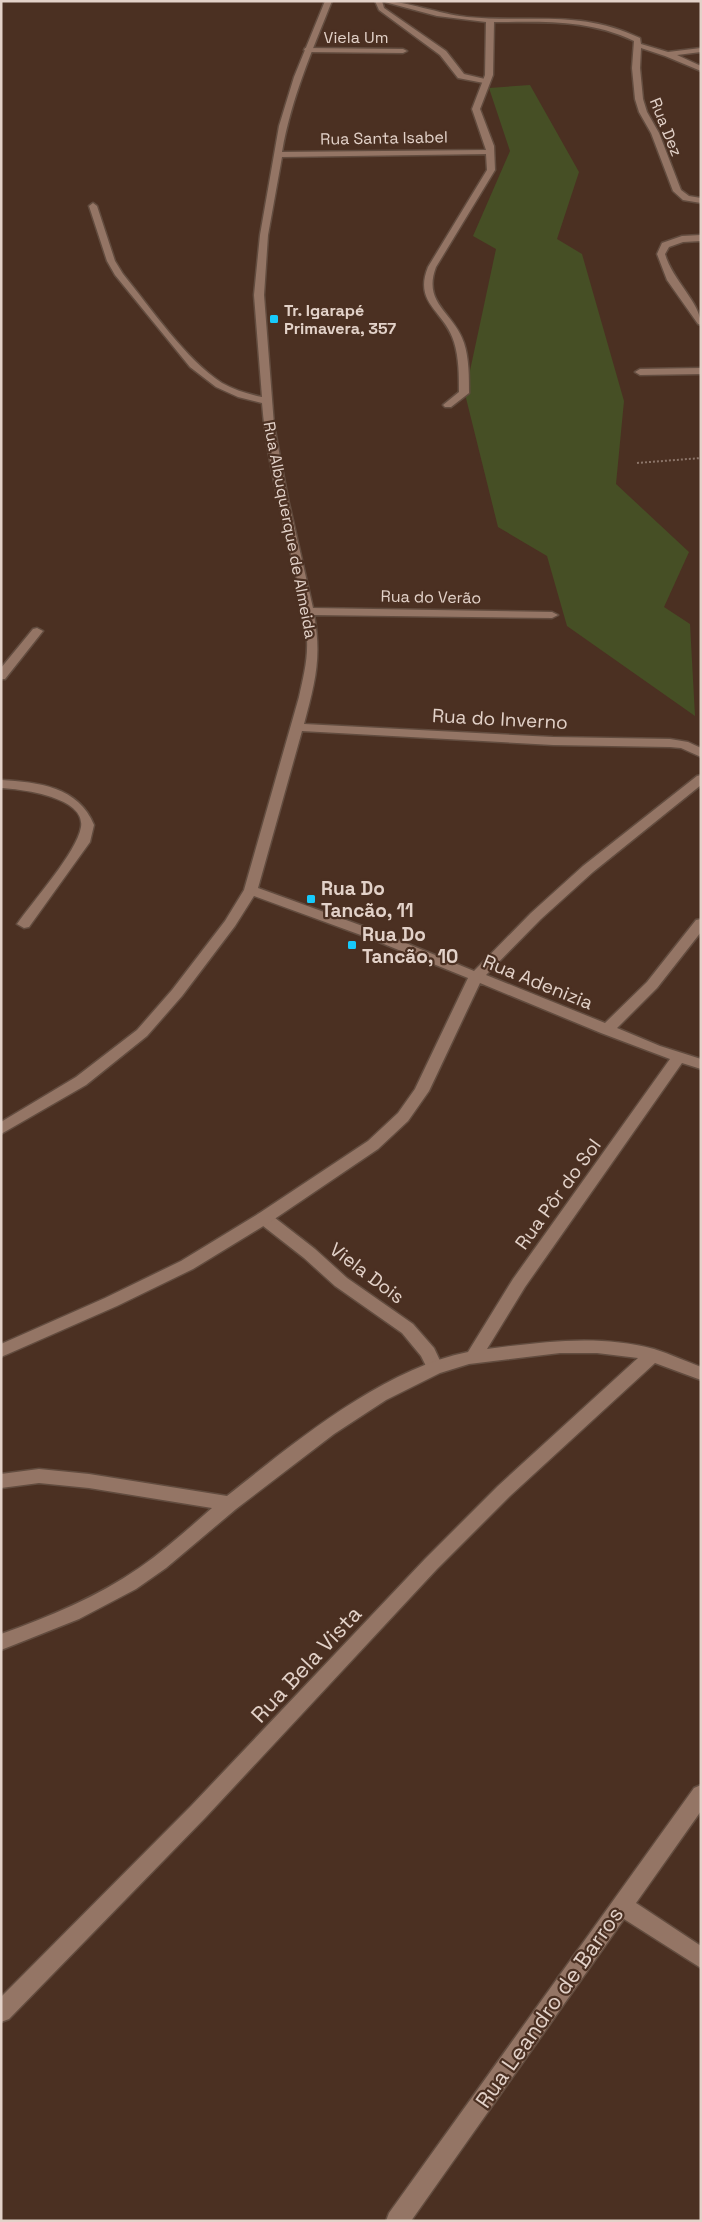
<svg xmlns="http://www.w3.org/2000/svg" width="702" height="2222" viewBox="0 0 702 2222" font-family="'Space Grotesk',sans-serif">
	<style>
		.green { fill: #464f25 }
		.lines { fill: none; stroke-linecap: round; stroke-linejoin: round }
		.lane-casing { stroke: #624c3f; stroke-width: 3 }
		.street-casing { stroke: #624c3f; stroke-width: 3 }
		.path { stroke: #8c7569; stroke-width: 2; stroke-dasharray: 2 2; stroke-linecap: butt }
		.lane { fill: #947565; fill-rule: evenodd }
		.street { fill: #947565; fill-rule: evenodd }
		.poi-dot { fill: #17cafb; stroke: #4b3022; stroke-width: 2 }
		.labels { text-anchor: middle; dominant-baseline: central; stroke-width: 4.5; stroke-linejoin: round; paint-order: stroke }
		.far-street-label { font-size: 16px; fill: #e3d2c9; stroke: #4b3022 }
		.far-poi-label { font-size: 16px; font-weight: bold; fill: #e3d2c9; stroke: #4b3022; text-anchor: start }
		.street-label { font-size: 19px; fill: #e3d2c9; stroke: #4b3022 }
		.poi-label { font-size: 19px; font-weight: bold; fill: #e3d2c9; stroke: #4b3022; text-anchor: start }
		.near-street-label { font-size: 22px; fill: #e3d2c9; stroke: #4b3022 }
	</style>
	<rect width="100%" height="100%" fill="#4b3022"/>
	<path class="green" d="M530,85L579,172L557,239L582,254L624,401L616,484L689,552L664,607L690,624L695,716L567,626L547,556L498,527L465,394L496,249L473,236L510,151L489,88Z"/>
	<g class="lines">
		<g class="lane-casing">
			<path id="lane" d="M375,1H382L384,8L446,51L464,74L489,80V84L458,78L440,55L379,10Z
				M305,48L403,49L407,51L403,53L308,52L304,50Z
				M701,235V241L683,242L669,247L665,254C672,280 701,303 701,325L698,324L667,280L657,254L662,243L682,236Z
				M701,368V374L640,375L635,372L640,369Z
				M37,628L43,631L5,679H1V668L33,629Z
				M1,780C38,782 79,787 94,825L90,842L29,927L24,928L17,924C33,901 77,852 81,827C86,797 21,789 1,788Z
				M264,1212L270,1214L315,1249L347,1278L413,1324L434,1348L443,1367L441,1372L435,1373L429,1372L421,1356L402,1333L335,1286L304,1258L258,1222L256,1218L258,1214Z"/>
		</g>
		<g class="street-casing">
			<path id="street" d="M325,1H332C312,51 291,99 282,152L486,150L472,109L485,75L486,22L437,16L381,1C407,1 439,14 467,17C530,23 579,9 640,38L641,44L668,52L701,48V52L677,55L701,66V71L665,56L641,48L640,68L643,99L647,112L659,133L681,190L689,196L701,198V203L683,200L673,191L651,133L639,112L635,99L632,68L634,41C587,19 543,22 494,22L493,75L480,109L494,146L495,170L436,267C422,304 454,312 464,343C469,358 469,377 469,393L451,407H445L443,405L459,392C459,376 459,358 454,342C445,311 413,304 428,267L487,170L486,154L282,157L268,235L264,295L274,425L288,499L313,608L552,612L558,615L552,618L314,615C322,657 315,683 304,724L553,737L670,739L688,742L701,748V757L681,748L670,747L553,745L302,731L258,888L379,932L474,971L531,913L583,866L697,776L701,775V785L593,872L541,919L486,975L605,1023L647,982L696,920L701,919V932L657,988L617,1028L660,1046L701,1059V1069L682,1063L525,1287L487,1349C543,1342 598,1334 654,1349C670,1354 685,1361 701,1367V1380L655,1363L510,1496L437,1569L205,1818L9,2019L1,2022V1997L191,1806L425,1559L498,1486L638,1358L597,1353H560L469,1364L440,1373L386,1400L334,1434L236,1509L166,1568L136,1589L79,1619L1,1650V1634C49,1617 97,1597 139,1568C165,1550 188,1529 212,1508L89,1488L39,1483L1,1488V1474L39,1469L89,1474L227,1496C294,1443 382,1369 468,1352L513,1279L670,1059L601,1033L480,983L429,1091L408,1121L378,1149L270,1222L193,1269L117,1306L1,1357V1344L105,1298L181,1261L258,1214L368,1141L398,1113L415,1089L468,978L369,938L254,896L235,926L182,996L147,1036L86,1085L1,1134V1122L76,1077L137,1030L172,990L225,921L244,890L299,697C303,678 308,660 307,640C306,612 297,581 291,554C279,504 266,454 262,403L238,397L216,387L190,367L115,275L107,261L89,206L93,203L97,206L115,261L123,274C150,307 186,360 222,383C234,390 248,394 262,397L254,295L260,235L279,126L294,77Z
				M701,1785V1811L636,1903L701,1946V1968L624,1919L411,2221H386L389,2213L694,1788Z"/>
		</g>
		<path class="path" d="M637,463L701,458"/>
		<use href="#lane" class="lane"/>
		<use href="#street" class="street"/>
	</g>
	<g class="poi-dot">
		<rect x="269" y="314" width="10" height="10" rx="2.5"/>
		<rect x="306" y="894" width="10" height="10" rx="2.5"/>
		<rect x="347" y="940" width="10" height="10" rx="2.5"/>
	</g>
	<g class="labels">
		<g class="far-street-label">
			<text x="356" y="37">Viela Um</text>
			<text transform="translate(666 127) rotate(68)">Rua Dez</text>
			<text transform="translate(384 138) rotate(-1)">Rua Santa Isabel</text>
			<text transform="translate(290 530) rotate(79)">Rua Albuquerque de Almeida</text>
			<text transform="translate(431 597) rotate(1)">Rua do Verão</text>
		</g>
		<g class="far-poi-label">
			<text x="284" y="310">Tr. Igarapé<tspan x="284" dy="18">Primavera, 357</tspan></text>
		</g>
		<g class="street-label">
			<text transform="translate(500 719) rotate(3)">Rua do Inverno</text>
			<text transform="translate(538 982) rotate(22)">Rua Adenizia</text>
			<text transform="translate(558 1194) rotate(-54)">Rua Pôr do Sol</text>
			<text transform="translate(367 1273) rotate(37)">Viela Dois</text>
		</g>
		<g class="poi-label">
			<text x="321" y="888">Rua Do<tspan x="321" dy="22">Tancão, 11</tspan></text>
			<text x="362" y="934">Rua Do<tspan x="362" dy="22">Tancão, 10</tspan></text>
		</g>
		<g class="near-street-label">
			<text transform="translate(306 1664) rotate(-47)">Rua Bela Vista</text>
			<text transform="translate(549 2007) rotate(-55)">Rua Leandro de Barros</text>
		</g>
	</g>
	<rect width="702" height="2222" fill="none" stroke="#e3d2c9" stroke-width="5"/>
</svg>
